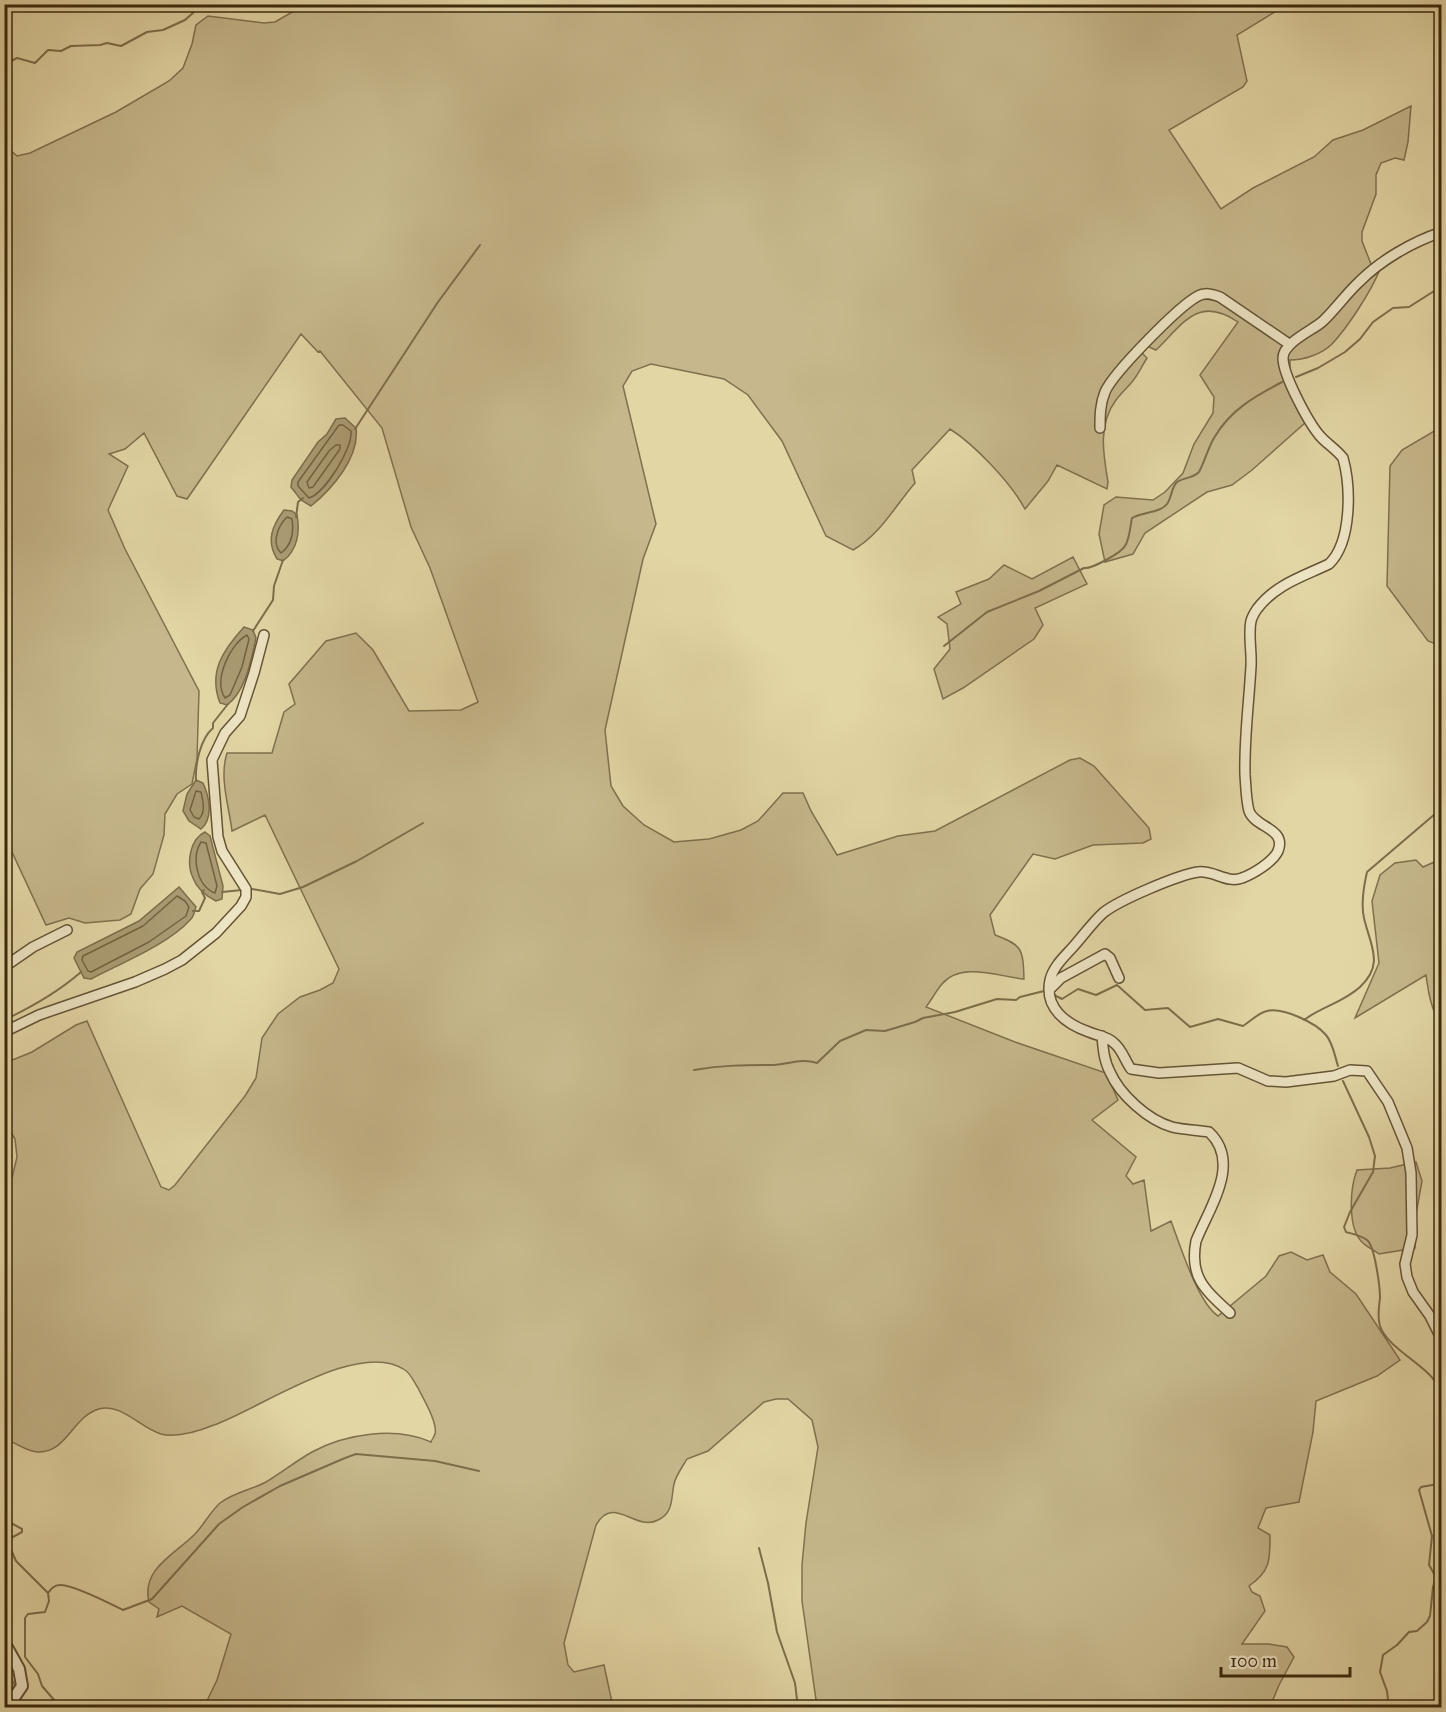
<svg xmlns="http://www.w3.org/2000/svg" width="1446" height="1712" viewBox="0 0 1446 1712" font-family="'IM FELL Great Primer',serif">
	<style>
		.green { fill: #c6b88c; stroke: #80704e; stroke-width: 1.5 }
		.water { fill: #aa9b72; stroke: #7d6d4a; stroke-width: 1.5 }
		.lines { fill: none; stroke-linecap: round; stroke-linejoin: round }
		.shore { stroke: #726240; stroke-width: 1.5 }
		.stream { stroke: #7d6d4a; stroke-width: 2 }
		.minor-casing { stroke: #645434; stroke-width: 12 }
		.tertiary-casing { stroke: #645434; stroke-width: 14 }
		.minor { stroke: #ede4c4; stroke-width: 9 }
		.tertiary { stroke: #ede4c4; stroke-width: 10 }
	</style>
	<rect width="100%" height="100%" fill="#e3d6a5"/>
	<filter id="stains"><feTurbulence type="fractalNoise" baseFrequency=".00333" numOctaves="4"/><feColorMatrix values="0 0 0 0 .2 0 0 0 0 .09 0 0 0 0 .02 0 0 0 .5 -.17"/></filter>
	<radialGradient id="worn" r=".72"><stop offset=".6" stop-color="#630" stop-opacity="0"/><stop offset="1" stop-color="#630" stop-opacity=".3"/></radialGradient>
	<path class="green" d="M306,4H890L902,8L903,4L1286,5L1237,35L1247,81L1243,87L1169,130L1221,209L1253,188L1314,157L1333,140L1363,130L1411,106L1408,142L1404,160L1395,158L1381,163L1376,175V194L1362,232V241L1371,264L1380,269C1372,290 1348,327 1332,344C1322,354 1304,360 1290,360V371L1306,422L1252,470L1232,485L1207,492L1145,533L1133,554L1105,562L1099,534L1104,505L1116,497L1153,500L1165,492L1183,473L1194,444L1213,413L1214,397L1200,375L1238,322C1198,295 1184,323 1156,350L1147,346L1142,353L1147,358C1142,366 1138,375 1132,382C1127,388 1121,393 1116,400C1098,424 1103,453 1108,482L1107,489L1057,465L1048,481L1025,509C1011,483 975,445 950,429L912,470L915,483C895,506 880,535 853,550L826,536L782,441L748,395L724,379L651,364L632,371L623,386L656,524L643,559L605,730L611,786L623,806L644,825L674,842L709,839L741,830L758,821L783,793H803L811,811L837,855L898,836L935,831L1070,760L1080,758L1094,766L1149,828L1151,839L1143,843L1093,845L1055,859L1033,854L990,915L995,935C1023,945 1023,950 1024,979C1000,977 961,961 942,984C936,991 932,999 926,1007L1015,1042L1106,1073L1118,1100L1092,1120L1136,1157L1126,1176L1133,1184L1144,1180L1151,1231L1171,1221C1180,1245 1198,1303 1218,1316L1266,1276L1279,1256L1291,1252L1307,1260L1323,1255L1330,1272L1356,1294L1400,1360L1377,1376L1316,1401L1313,1432L1299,1502L1266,1508L1258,1528L1270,1535C1270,1559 1271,1571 1249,1586L1252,1592L1260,1596L1265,1611L1242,1644H1269L1287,1647L1294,1657L1279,1685L1270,1707H1230L1228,1705L1223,1708L817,1707L802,1601V1565L806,1523L818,1447L812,1420L788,1399H776L764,1402L708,1451L687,1459C683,1466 676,1475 674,1484C671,1497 674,1513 658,1520C635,1532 614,1494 596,1525L564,1643L568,1665L574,1672L604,1665L613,1707H204L217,1680L231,1634L182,1606L157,1617L159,1609L149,1602C141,1569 175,1554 194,1535C204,1525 210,1512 220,1503C234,1492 251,1490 266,1482C281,1473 296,1461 312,1452C345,1434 395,1426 431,1442C431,1441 435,1435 435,1434C438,1423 423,1398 418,1388C414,1382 411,1374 405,1370C359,1338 260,1409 214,1425C199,1431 177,1438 161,1434C140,1428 122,1403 99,1409C73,1416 67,1453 38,1452C27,1452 15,1442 5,1439L4,1186L12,1178L17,1157L15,1139L5,1122V1063L32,1052L76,1025L87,1021L161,1187L169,1190L175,1185L245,1096L256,1078L262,1038L278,1014L300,997L320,990L333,983L339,969L265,815L232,831C229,806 219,778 227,753H272L284,712L295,704L289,684L326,641L356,633L373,650L409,711L461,710L478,702L430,568L411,527L382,428L320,351L318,352L301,334L187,499L177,496L144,433L125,449L109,454L128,466L108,510L125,549L199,691L197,759L192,784L177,794L165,814L164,835L153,874L140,889L131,914L120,920L85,923L69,918L46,925L5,837L4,140L8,148L17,156L30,153L116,112L169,81L183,68L192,44L196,25L208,16L264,23L275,22Z
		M1441,427V646L1428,641L1387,586L1390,466L1402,450Z
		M1073,557L1087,584L1035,608L1043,625L1034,639L963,688L943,699L934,669L950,649L947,624L938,617L961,604L956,592L989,579L1004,565L1032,579Z
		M1441,859V1010L1435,1013C1429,1001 1428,988 1426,975L1355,1018L1379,963L1372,901L1380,875L1395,863L1416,860L1423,867Z
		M1416,1162L1422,1181L1415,1220V1248L1379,1254C1374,1250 1367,1247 1363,1243C1347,1229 1350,1188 1357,1170L1390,1168Z
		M4,1661L24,1707H5Z"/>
	<path class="water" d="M345,418L356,428C360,457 332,489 311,506L301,500L291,487L292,480L318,442L327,434L336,419Z
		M284,510L292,511L297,515C300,531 298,550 283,561L277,559C266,541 272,526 284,510Z
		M244,627L253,630L256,638C251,660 246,691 227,705L220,703C208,672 223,650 244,627Z
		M196,780L203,783C209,796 214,818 201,829L189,821L183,811L187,794Z
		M205,832L210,836L223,886L222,899L216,901C206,896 197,889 193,878C186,863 190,839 205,832Z
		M179,887L196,907C194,912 194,917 190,920C169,944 119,964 91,979L84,978L74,958L77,952L139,921Z"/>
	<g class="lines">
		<path class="shore" d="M339,425H343L351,431C353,448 325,493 309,498L298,486V482Z
			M336,445H340V449L313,487L309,488L307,482L329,451Z
			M287,517L292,519C294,532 292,545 281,553C271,543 278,526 287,517Z
			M247,635L249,639L242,667L230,695L225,698C213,680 230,644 247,635Z
			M196,791L201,792C203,801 206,812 199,819L194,817L190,810Z
			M201,842L206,843L217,886L215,893C197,886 191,858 201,842Z
			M177,896L185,901L189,907L186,916L149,942L91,972L88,971L82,960L83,956L143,926Z"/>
		<path class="stream" d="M4,65L17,58L35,63L48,50L61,51L71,46L100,45L107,43L121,46L147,32L163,30L185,20L194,12L197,4
			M1296,377L1318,368L1345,352L1360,339L1373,322L1393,308L1409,307L1442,286
			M355,429L438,302L480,245
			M296,517L298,502L303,498
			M253,631L273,600L274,586L283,560
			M944,646L987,612L1039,591L1084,568C1092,569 1121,553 1125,546C1130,538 1130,527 1132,518C1142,512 1160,513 1167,504C1172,497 1171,488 1177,482C1184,477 1192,479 1199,472C1205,461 1208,448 1214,438C1230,410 1254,397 1282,382
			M196,781C195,765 200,739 213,728V723L228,704
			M252,889L280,894L303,887L357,861L423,823
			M222,892L242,890
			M193,911H199L205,898L202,892L204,890
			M1052,994L1062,999L1078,989L1096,995L1117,985L1145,1010L1168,1008L1190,1027L1218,1019L1243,1026C1251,1021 1258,1013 1267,1011C1283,1007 1316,1023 1326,1035C1333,1043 1335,1057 1338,1066
			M4,1020C32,1007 58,992 81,972
			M1304,1020C1321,1007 1344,1002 1360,987C1385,964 1370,945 1364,918C1361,905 1364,885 1367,872L1442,808
			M694,1070C723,1065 745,1065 774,1065C789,1064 802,1058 817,1063L840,1041L866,1030L885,1031L915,1022L923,1018L955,1012L997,999L1016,1000L1020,997L1044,991
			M1343,1081L1369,1137L1375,1156L1373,1172L1350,1212L1344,1227L1346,1232C1353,1234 1362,1236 1367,1240C1375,1246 1380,1288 1380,1298C1379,1307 1377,1317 1380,1326C1388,1350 1432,1367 1439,1389V1433L1442,1441
			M4,1523H11L22,1529V1532L11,1538L9,1545L16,1561L48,1593L49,1601L45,1612L28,1614L25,1618V1657L38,1674L42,1686L61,1708
			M759,1548L768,1583L777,1632L795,1683L798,1708
			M48,1593C51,1589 54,1585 60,1585C74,1585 109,1603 123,1610L152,1599L219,1524L243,1507L280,1486L345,1458L356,1454L435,1461L479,1471
			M1389,1708L1387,1691L1380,1672L1383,1655L1397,1645L1409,1632L1417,1631L1427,1622L1430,1616L1433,1587L1436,1577L1429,1565L1432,1536L1419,1490L1421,1487L1438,1484V1477L1442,1472"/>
		<g class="minor-casing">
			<path id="minor" d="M1442,232C1412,242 1381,260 1359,282C1346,294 1335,310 1322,322C1311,331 1283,343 1283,358C1283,375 1308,422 1320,436C1327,444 1336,449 1343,458C1351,487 1352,542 1329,564C1302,577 1276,584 1257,609C1255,612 1252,617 1251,621C1248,635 1252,652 1251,666C1249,703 1244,738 1245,775C1246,787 1246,800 1249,811C1255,828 1287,828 1278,851C1273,862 1253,874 1242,878C1227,884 1214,870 1198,872C1178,875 1119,900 1103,913C1092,923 1083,936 1073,947C1064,957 1053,967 1050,980C1044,1008 1066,1024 1089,1032C1098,1036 1107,1036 1114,1043C1122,1049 1125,1061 1131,1069L1159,1073L1238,1068L1268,1081L1286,1082L1334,1076L1350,1070L1367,1071L1388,1102L1407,1148L1411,1173L1412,1235L1405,1264L1407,1277L1413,1292L1430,1316L1442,1340
				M1100,428C1100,416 1100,404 1105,392C1113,373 1179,306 1198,296C1205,292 1212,294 1220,297L1289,344
				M4,967L33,947L67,930
				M1049,990L1061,978L1105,954L1110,958L1119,978
				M4,1032L39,1015L135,982L165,969L182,960L216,933L241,906L246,897V889L222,851L218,837L212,760L225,733L240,716L254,673L264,635
				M1102,1036C1103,1048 1104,1061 1110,1072C1120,1095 1148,1120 1172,1127C1184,1130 1197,1130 1209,1132C1242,1163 1209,1208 1196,1241C1189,1277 1205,1290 1230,1313
				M1441,1708L1442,1705"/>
		</g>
		<g class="tertiary-casing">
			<path id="tertiary" d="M4,1642L19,1669L22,1686L7,1708"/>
		</g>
		<use href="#minor" class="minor"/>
		<use href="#tertiary" class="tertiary"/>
	</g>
	<rect width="1446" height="1712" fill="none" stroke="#e3d6a5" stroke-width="24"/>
	<rect x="6" y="6" width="1434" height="1700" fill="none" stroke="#3a280f" stroke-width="3"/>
	<rect x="12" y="12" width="1422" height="1688" fill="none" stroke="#3a280f" stroke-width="1.5"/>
	<path d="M1221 1667v9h129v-9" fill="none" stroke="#3a280f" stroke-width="3"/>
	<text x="1230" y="1667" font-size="18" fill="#3a280f" stroke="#ede4c4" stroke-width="4.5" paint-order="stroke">100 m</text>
	<rect width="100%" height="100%" filter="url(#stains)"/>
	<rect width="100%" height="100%" fill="url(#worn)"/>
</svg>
